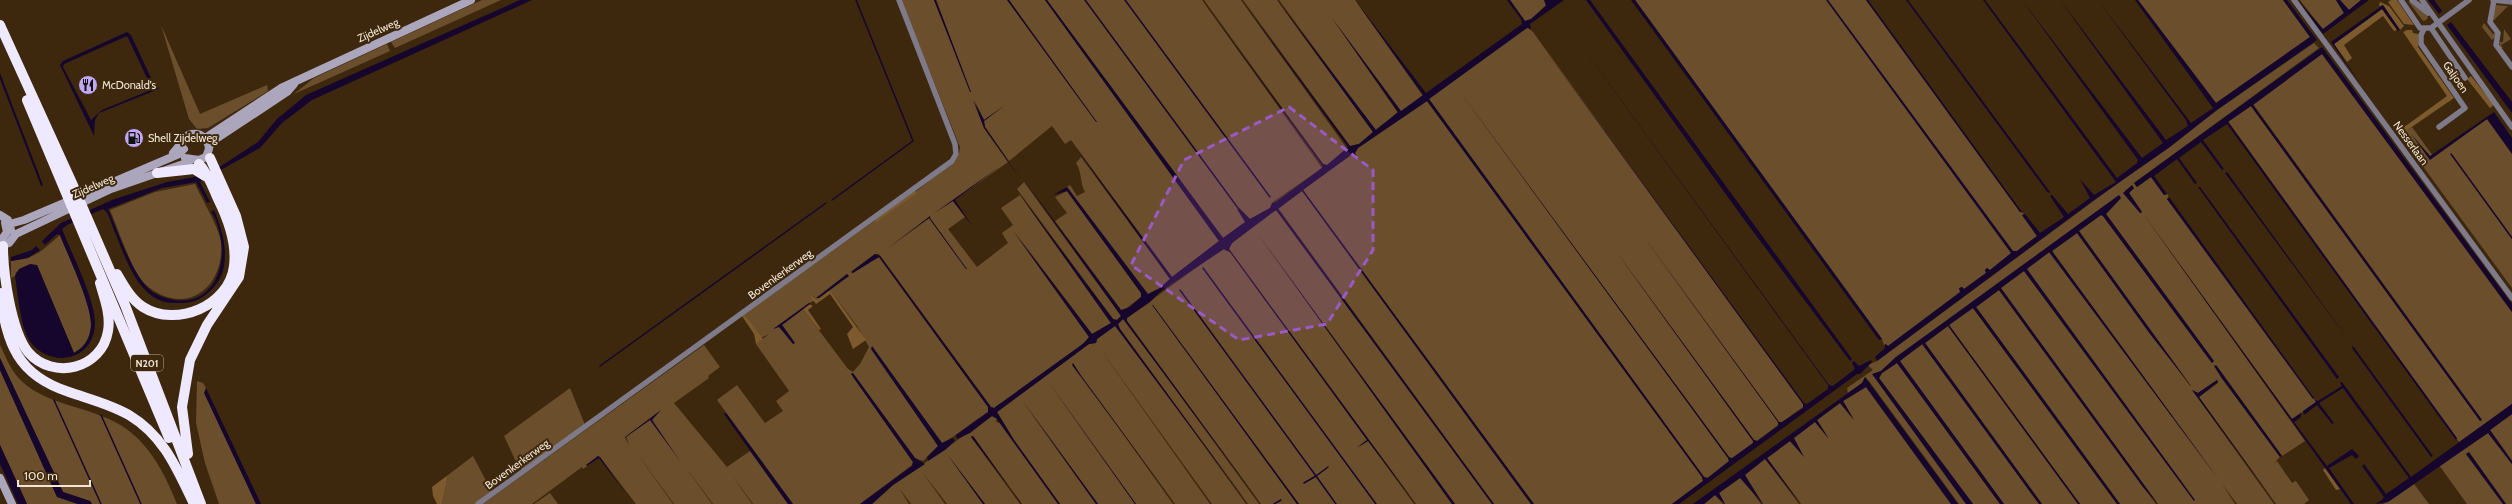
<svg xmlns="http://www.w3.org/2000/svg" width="2512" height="504" viewBox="0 0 2512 504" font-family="Cabin,sans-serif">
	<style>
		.green { fill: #6b4f2d; fill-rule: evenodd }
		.forest { fill: #7c5a2e }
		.water { fill: #16052d }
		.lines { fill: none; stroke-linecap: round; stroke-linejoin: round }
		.stream { stroke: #16052d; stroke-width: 1.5 }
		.street { stroke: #7e7a89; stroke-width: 5.5 }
		.secondary { stroke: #aca6bd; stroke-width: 8 }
		.highway { stroke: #efe9ff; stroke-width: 10 }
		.marked { fill: #995ac5; fill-opacity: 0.2; stroke: #995ac5; stroke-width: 3; stroke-dasharray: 8 5; stroke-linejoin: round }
		.labels { text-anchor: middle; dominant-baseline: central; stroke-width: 4; stroke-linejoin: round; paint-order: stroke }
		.shield { fill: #3d280e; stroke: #bcad9a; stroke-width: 1 }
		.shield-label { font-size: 10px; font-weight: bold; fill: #f3e6d6 }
		.street-label { font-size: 11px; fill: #f3e6d6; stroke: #3d280e }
		.poi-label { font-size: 11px; fill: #f3e6d6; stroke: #3d280e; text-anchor: start }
	</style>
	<rect width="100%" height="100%" fill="#3d280e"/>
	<path class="green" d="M482,0H501L395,48L391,42Z
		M901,0H934L971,92L936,0H1007L1096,122L1009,0H1045L1219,241L1172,277L1071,140L1065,144L1052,126L1009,161L985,127L984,121L1005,105L984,120L975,101L984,128L1008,162L953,201L965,217L948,229L977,267L1008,243L1002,233L1013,225L1001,208L1020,195L1111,323L1092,334L1014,231L1089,337C1083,348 1010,396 994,408L991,407L885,262L879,254H875L852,271L879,257L988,407V412C972,422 958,435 942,443L872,347L938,446L923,461L915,458L852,373L851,374L913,462L912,465L860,504H793L717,400L737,385L765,423L783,411L776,401L789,391L756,344L769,334L761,338L744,314L919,189L955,161L959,154L960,147ZM931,217L930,218L966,269L929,218L887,248ZM830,290L857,326L869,347L860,364L853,372L848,369L803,309L782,325L795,343L779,327L809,303L814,301L812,295L817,300Z
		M1047,0H1202L1322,168L1273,202L1270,208L1250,219L1239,208L1246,222L1223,238Z
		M1204,0H1241L1348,150L1327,165L1323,164Z
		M1243,0H1277L1373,132L1359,144L1350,146Z
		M1279,0H1355L1423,96L1401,112L1332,18L1398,113L1375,130Z
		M1510,0H1544L1547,4L1531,19L1525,21Z
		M1635,0H1866L2020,212L2025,214L2022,215L2037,236L1990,271L1987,268L1985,270L1986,273L1964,289L1962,287L1959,289L1961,292L1888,346L1886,344L1884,345L1882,339Z
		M2138,0H2283L2310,37L2216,103Z
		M2300,0H2336L2344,13L2323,30Z
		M2340,0H2361L2349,10Z
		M2408,1L2416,5L2428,17L2426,20L2423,21Z
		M2496,5L2508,6L2493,21H2492Z
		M2484,23L2493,34L2495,33V37L2492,40L2482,27Z
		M161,25L200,114L267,85L268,91L208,128L197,129L189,119Z
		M1527,27L1533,32L1803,404V407L1782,422H1779L1641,232L1778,422V425L1757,441L1754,440L1615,250L1753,441V443L1732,459L1729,457L1455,85L1728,458L1729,461L1707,478L1704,477L1429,99Z
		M2504,29L2511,39L2501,45L2503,48L2501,49L2499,42H2503Z
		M2314,43L2319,48L2134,183L2137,187L2151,177L2164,195L2167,194L2169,197L2167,199L2316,402L2292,419L2144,215L2305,441L2282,456L2216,365L2221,377L2280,457L2274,463L2277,461L2292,483L2296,481L2309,500L2304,504H2276L2199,397L2218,383L2217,380L2198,393L2192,390L2274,504H2237L2222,484L2235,504H2158L2000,288L2024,271L2194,501L2026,269L2050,252L2220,482L2052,251L2077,233L2190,386H2191L2078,231L2101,215L2103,216L2212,363L2213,360L2106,214L2121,198L1896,357L1881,371L1873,374L1966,504H1959L1869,381L1865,377L1862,383L1848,393L1847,388L1873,370L1868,365L1877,361L2217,110ZM2134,188L2129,193L2142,212L2140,213L2125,190Z
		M387,44L390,51L294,94L314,78Z
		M2322,54L2512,312V404L2459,442L2228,121L2251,106L2480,421L2482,420L2253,104Z
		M1427,101L1702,477L1703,481L1672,504H1534L1306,194L1303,189L1351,155L1356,157L1355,153L1358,148Z
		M2487,119L2512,153V288L2400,135L2412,127L2433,156Z
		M1081,157L1170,279L1160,288L1148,294L1142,289L1067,187L1070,185L1077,196L1085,192C1080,183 1082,172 1076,163Z
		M1024,182L1119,313L1121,316L1117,320L1113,319L1017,189Z
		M195,184C201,197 220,230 221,242C225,290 183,318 145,284C133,274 117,226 110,210L155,192Z
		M1067,191L1141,293V297L1124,310H1121L1055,221L1067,213L1055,197Z
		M1302,191L1306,196L1531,504H1494L1278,208Z
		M1272,211H1278L1492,504H1455L1256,232L1452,504H1416L1229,249L1232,243Z
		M60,235C68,256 93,306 91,326C90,338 85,347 74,353L37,265L16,272L15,276L11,278V261C37,258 41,251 60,235Z
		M1222,249L1230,252L1367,440L1357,447L1368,441L1414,504H1299L1153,305L1297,504H1261L1127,321V318Z
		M1999,290L2143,487L2156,504H2120L1976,307Z
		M1973,308L2117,504H2080L1949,325Z
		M1123,319L1127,323L1259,504H1248L1120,329L1118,324Z
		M1115,326L1119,329L1246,504H1212L1098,346L1210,504H1175L1073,364L1173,504H1136L1048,382L1135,504H1098L1022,401L1096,504H1060L1014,440L997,412L1089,344L1096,343L1097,339Z
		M1948,326L2078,504H2042L1925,343Z
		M1923,344L2039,504H2004L1899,361Z
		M0,345C5,355 9,366 16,375C41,406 89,405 122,426C150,444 165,474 177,504H92L90,501L63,492L0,358Z
		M704,345L720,367L708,376L709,378L674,403L727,467L750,451L788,504H753L731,474L752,504H713L684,465L712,504H674L634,449L673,504H636L600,457L583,469L582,467L532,504H483Z
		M1897,363L2000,504H1973L1879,378L1882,373Z
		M0,370L57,497L78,504H27L0,445Z
		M197,381L203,383L206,388L205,393L256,504H219L205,463L196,423Z
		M1866,387L1951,504H1801L1767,458L1790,441L1804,457L1793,438L1815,422L1829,439L1817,420L1840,403L1854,420L1843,401Z
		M570,388L585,425L522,470L518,466L504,436Z
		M2512,414V461L2490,430Z
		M992,416L997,419L996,421L998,423L1000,422L1058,504H1022L973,436L971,437L1020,504H985L947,454L983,504H947L923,473L945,504H911L899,488L909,504H872L893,485Z
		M2488,433L2512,464V504H2506L2469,453L2466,454L2503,504H2467L2439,465Z
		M473,456L492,492L475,504H442L448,475Z
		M1765,459L1766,460L1799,504H1763L1747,481L1745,474Z
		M1740,478L1743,479L1761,504H1725L1719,493Z
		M2414,484L2429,504H2385L2384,503L2388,502Z
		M550,493L558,504H534Z
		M1715,495L1723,504H1704Z"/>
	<path class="forest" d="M2391,0H2397L2414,25L2404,24L2388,2Z
		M2380,2L2389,6L2404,26L2400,30L2383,5L2379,6Z
		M2382,9L2397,30L2394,31L2383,16L2344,45L2352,58L2347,62L2334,44Z
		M2407,30H2412L2413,33L2418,34V47L2454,98L2403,133L2400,130L2447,96L2403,32Z
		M2471,76L2494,105L2490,108L2467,79Z
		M915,191L917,193L876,222L875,220Z
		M830,290L866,340L853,349L847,334L853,327L830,294L816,304L811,297V295L817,300Z
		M809,304L813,306L808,310L821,329L819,330L803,309Z
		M744,314L763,339L756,344L754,334L742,316Z
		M2325,468L2340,489L2336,490L2323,470Z
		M448,475L442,504H437L433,496L432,487Z"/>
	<path class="water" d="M520,0H532L312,100L282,123L260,148L219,171L218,168L258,142L277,119L306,95Z
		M934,0H936L971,92H970Z
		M1007,0H1009L1097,122H1096Z
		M1045,0H1047L1223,238L1245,222L1237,209L1239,208L1250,219L1270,208L1272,203L1276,202L1322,168V165L1202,0L1323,164L1327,165L1348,147L1241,0L1350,146L1359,144L1373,132L1277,0L1376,130L1398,112L1332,18L1401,111L1423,95L1355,0L1426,93L1522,24L1521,19L1507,0H1510L1525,21L1531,19L1546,6L1544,0H1564L1530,24L1531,29L1527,28L1429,99L1704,477L1708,478L1729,461L1728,458L1455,85L1729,457L1732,458L1753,443V441L1615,250L1754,440L1757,441L1778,426V422L1640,232L1779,422H1782L1803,408V404L1532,32L1804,403L1807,404L1828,389V385L1556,11L1829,385L1833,386L1855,369L1852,363L1854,361L1859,366L1871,360L1872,362L1860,374H1857L1679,504H1672L1703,481L1702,477L1427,101L1358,148L1355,153L1357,157L1351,155L1303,190L1534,504H1531L1302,191L1278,209L1494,504H1492L1276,210L1232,243L1229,249L1416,504L1368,441L1357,448L1367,440L1230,252L1224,249L1161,291L1150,302L1127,318V321L1261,504L1123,319L1118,324L1120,329L1248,504L1115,326L1097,339L1096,343L1089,344L997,412L1014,440L1060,504H1058L996,418L992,416L970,433L957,439L956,435L988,412V407L879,257L853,273L851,272L875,254L880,256L991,407L994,408L1084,343L1089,337L1013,231L1092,334L1111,323L1020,195L1113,319L1117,320L1121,316L1026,183L1121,310L1130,307L1141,297V293L1067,191L1053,195L1067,187L1148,294L1160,288L1170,279L1073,144L1172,277L1219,241Z
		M1586,0H1590L1852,359L1850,361L1743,218Z
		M1631,0H1635L1882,339L1879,340Z
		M1826,0H1828L2013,251H2017L2037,236L2022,215L2025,214L2040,233L2064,217L2050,196L2052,195L2068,214L2090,198L2080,179L2094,195L2116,182L1983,0H1985L2117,178L2137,163L2138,160L2022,0L2142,158L2163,143L2060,0L2166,140L2188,126L2186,120L2098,0L2191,123L2213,108L2135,0H2138L2216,103L2310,37L2283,0H2287L2317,40L2217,110L2170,147L2094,200L1877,361L1875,357L1885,348V344L1888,346L1960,292L1959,288L1962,287L1964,289L1986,273L1985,270L1987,268L1990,270L2011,253Z
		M1866,0H1868L2022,212H2020Z
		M1906,0H1908L2050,192L2048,193Z
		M2298,0L2323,29L2344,13L2336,0H2340L2349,10L2361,0H2369L2323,34Z
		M2428,0H2434L2442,11L2439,14Z
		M2383,5L2400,30L2398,31L2382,9L2334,44L2363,88L2331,42Z
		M2451,22L2512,102V113L2447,25Z
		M127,32L131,35L151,78L148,80L127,36L64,64L63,67L91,120L102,110L158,87L159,89L99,113L95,120L94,136L60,65L63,61Z
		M2322,47L2512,304V312L2322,54L2253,105L2482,420L2480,421L2251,106L2228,122L2457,438L2456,440L2227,124L2203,140L2224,169L2222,170L2201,142L2179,158L2197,183L2195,184L2177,159L2154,176L2167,194L2164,195L2151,177L2137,187L2134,183Z
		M0,73L43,185L41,186L0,79Z
		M973,100L984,120L1005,105L984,121L985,127L1021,180L984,128Z
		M2494,112L2512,138V154L2487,119L2430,160L2411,134L2430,156Z
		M999,167L955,200L973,227L953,201L933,214Z
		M2227,172L2350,342L2225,173Z
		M200,176L202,180L200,182L210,202L207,203L196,182L162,188L108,209C119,233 130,270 148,288C154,294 162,297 170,299C210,309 228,269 220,235C218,227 216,218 211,212L214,210C222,230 227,245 224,266C222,279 214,289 204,296C195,303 186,303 175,303C138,304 125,255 113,228C111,222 109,213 103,209L67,225L62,229C71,252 96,301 95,324C94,359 54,369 32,344C20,330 18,294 15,276L19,269L30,264L37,265L74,353C85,347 90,338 91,326C92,305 68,256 60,235L57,234L45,245L42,241L61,223L112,200L167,182Z
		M2132,185L2134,188L2129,193L2142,212L2140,213L2123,193Z
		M2198,187H2200L2339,377L2337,379Z
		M2119,195L2121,198L2106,214L2214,361L2212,363L2103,216L2101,215L2079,231L2191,386L2150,334L2077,233L2052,251L2220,481L2049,252L2027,269L2195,500L2194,501L2024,271L2001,288L2158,504L2143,487L1999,290L1976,307L2120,504H2117L1973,308L1949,325L2080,504H2078L1948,326L1925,343L2042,504H2039L1922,344L1900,361L2004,504H2000L1897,363L1882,373L1879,378L1973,504H1966L1872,374L1881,371L1896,357Z
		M2169,197L2314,398L2313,399L2167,199Z
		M2144,215L2292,419L2301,413V417L2294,422L2327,466L2352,449L2359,456L2356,459L2352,455L2329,468L2354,504H2351Z
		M930,216V218L967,269H966L929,218L887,249Z
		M1256,231L1455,504H1452Z
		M36,246L40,250L28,258L11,261V257L32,250Z
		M847,274L849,276L819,298H816Z
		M809,303L810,304L782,325L795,343L793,344L779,327L773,329Z
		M1152,305H1153L1299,504H1297Z
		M872,346L942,443L953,438L955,441L945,450L928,461L927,457L938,446L871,349Z
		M2353,346L2433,456L2431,457L2352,348Z
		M0,358L63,492L90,501L92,504H78L57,497L0,370Z
		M1073,363L1082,377L1175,504L1072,365Z
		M2216,365L2282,456L2280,457L2221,377L2214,366Z
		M853,373L915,458L925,464L893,485L872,504H860L912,466L913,462L851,374Z
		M1865,377L1958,504H1951L1866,387L1843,401L1854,420L1840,403L1817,420L1829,439L1815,422L1794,438L1804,457L1790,441L1767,458L1801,504L1765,459L1745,475L1763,504L1740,478L1719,493L1725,504L1715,495L1704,504H1693L1862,383Z
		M2217,380L2218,382L2199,397L2276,504L2192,390L2198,393Z
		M1048,381L1136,504H1135Z
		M2342,382L2411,477L2512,404V414L2490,430L2512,461V464L2488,433L2388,502L2375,504L2382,500L2384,497L2362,466L2364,464L2386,494L2409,478L2343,388L2319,403L2334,423L2332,424L2317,405L2304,415L2303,411L2316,402L2315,400L2318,401L2342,386L2340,383Z
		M206,388L261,504H256L204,393Z
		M1023,401L1098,504H1096Z
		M661,410L652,420L680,461L650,420L626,437L629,445L625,437Z
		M726,413L793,504H788L724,414Z
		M973,436L1019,501L1022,504L971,437Z
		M0,445L27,504H18L0,464Z
		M2469,452L2506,504H2503L2466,454Z
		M947,454L985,504H983Z
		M598,456L600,457L626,494L599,458L587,466L586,465Z"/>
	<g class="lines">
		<path class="stream" d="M1085,0L1238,208
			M1125,0L1270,197
			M2451,154L2512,238
			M832,200L913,141L856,0
			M1203,268L1376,504
			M1180,290L1316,476L1328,467
			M600,366L826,203
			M54,400L101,504
			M101,415L141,504
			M1304,483L1316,476L1336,504
			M1274,504L1281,500"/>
		<path class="street" d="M2294,0L2512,298
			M2401,0L2420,28H2431L2469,0
			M2412,0L2428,13
			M2422,0L2512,127
			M2493,0L2512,2
			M2494,0L2490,22L2498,33L2496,45L2512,67
			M2431,28L2465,78
			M2424,29L2421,35V44L2465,108L2439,127
			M478,504L952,161L956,154L955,144L899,0"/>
		<path class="secondary" d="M205,138L281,88L471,0
			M209,147L213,141L287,92L294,84
			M173,153L188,135C200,131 208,138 209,149L206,157L199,160L185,158
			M0,215L8,220L11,230
			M6,225L24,220L179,154L184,149
			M0,242L7,232L5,223
			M0,246L9,243L16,234L111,189L189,162
			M0,478L12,504"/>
		<path class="highway" d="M0,25L72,183L125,305L201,504
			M27,100L169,438
			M157,173L194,169L205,176
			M3,246C3,273 11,330 28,352C53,381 102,369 108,331C111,315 104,297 100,283
			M117,274C124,286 131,299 143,307C176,328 229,306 234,266C237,243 228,219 218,199C213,188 208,173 199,164
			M0,293C7,344 17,375 69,392C89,399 110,404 129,415C164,436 177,469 194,504
			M188,454L182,407L190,360L207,325L239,277L244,247L236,216L210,158"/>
	</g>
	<path class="marked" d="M1289,107L1373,170V250L1327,324L1239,340L1131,265L1184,160Z"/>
	<defs>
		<g id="restaurant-disc" transform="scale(1)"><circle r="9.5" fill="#c0a8f3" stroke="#3d280e"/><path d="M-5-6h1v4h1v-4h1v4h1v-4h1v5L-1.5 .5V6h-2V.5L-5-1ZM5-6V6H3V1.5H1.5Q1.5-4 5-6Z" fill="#111"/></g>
		<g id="fuel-disc" transform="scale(1)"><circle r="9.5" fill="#c0a8f3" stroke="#3d280e"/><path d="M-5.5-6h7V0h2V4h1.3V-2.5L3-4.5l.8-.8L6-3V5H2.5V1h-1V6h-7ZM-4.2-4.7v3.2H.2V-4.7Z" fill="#111"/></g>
	</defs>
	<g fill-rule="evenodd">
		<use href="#restaurant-disc" x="88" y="85"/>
		<use href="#fuel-disc" x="134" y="138"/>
	</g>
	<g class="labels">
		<rect class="shield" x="131" y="355" width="32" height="16" rx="3"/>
		<g class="shield-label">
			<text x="147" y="363">N201</text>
		</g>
		<g class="street-label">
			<text transform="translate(378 30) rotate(-24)">Zijdelweg</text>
			<text transform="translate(2456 77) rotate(55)">Galjoen</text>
			<text transform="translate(2411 143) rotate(54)">Nesserlaan</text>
			<text transform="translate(93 186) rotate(-24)">Zijdelweg</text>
			<text transform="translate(780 274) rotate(-36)">Bovenkerkerweg</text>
			<text transform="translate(517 464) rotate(-36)">Bovenkerkerweg</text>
		</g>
		<g class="poi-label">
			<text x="102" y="85">McDonald's</text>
			<text x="148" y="138">Shell Zijdelweg</text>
		</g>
	</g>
	<path d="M18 480v6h72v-6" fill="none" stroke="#f3e6d6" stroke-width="2"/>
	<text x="24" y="480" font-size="12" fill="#f3e6d6" stroke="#3d280e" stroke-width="3" paint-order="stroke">100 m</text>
</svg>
